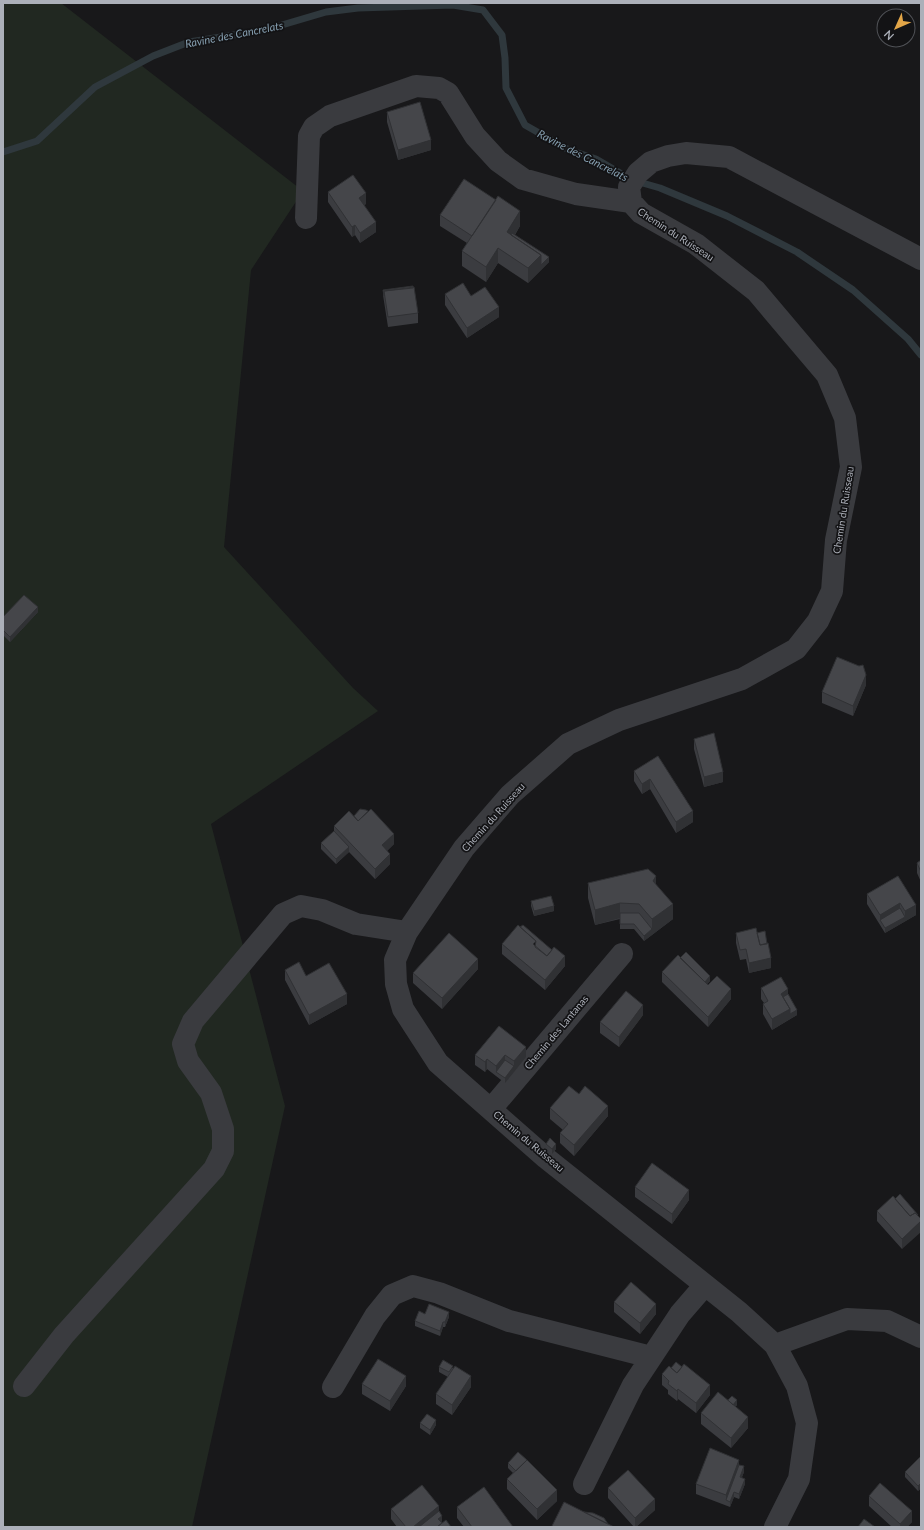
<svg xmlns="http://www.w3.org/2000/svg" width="924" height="1530" viewBox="0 0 924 1530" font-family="Lato,sans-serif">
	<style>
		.green { fill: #212821 }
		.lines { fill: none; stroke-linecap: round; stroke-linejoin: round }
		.stream { stroke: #2f383d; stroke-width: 7 }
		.minor { stroke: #3a3b3f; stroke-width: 22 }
		.wall { fill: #3b3c40 }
		.shaded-wall { fill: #303134 }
		.building { fill: #45464a; stroke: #303134 }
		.labels { text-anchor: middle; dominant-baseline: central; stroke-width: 3.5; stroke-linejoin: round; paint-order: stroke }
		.street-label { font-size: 10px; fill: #acb0b9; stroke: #131315 }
		.water-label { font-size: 11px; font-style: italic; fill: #869fb0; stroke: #131315 }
	</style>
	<rect width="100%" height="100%" fill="#18181a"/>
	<path class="green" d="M3,3H61L303,191L251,270L224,547L353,688L378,711L211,824L285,1106L192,1527H3Z"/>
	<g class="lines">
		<path class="stream" d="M3,152L37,141L95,87L153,56L189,42L265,30L326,12L358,8L453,5L483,10L502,35L505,58L506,88L525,125L569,150L596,159L632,180L660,188L727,216L797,252L853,290L908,339L921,355"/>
		<path class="minor" d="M306,218L309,136L314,127L330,116L416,86L439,88L448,93L475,136L498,161L523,179L576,194L631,202
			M491,1109L622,954
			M775,1345L847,1319L887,1321L921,1337
			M24,1386L64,1335L214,1169L223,1151V1129L211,1093L188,1061L183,1044L193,1021L283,914L301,906L322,910L356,924L407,932
			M333,1387L375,1316L392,1295L413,1286L439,1293L509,1321L651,1357
			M584,1484L633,1385L680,1314L705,1285
			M775,1527L799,1479L807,1423L797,1386L775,1345L739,1312L546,1158L438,1063L403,1009L396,984L395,960L407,932L464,848L510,795L568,744L619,720L742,679L796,649L818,621L832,591L836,540L851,467L845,418L827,375L756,291L696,244L641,213L631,202L629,187L638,173L651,162L668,156L686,153L729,157L921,259"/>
	</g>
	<path class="wall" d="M387,112L431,150L398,160L387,122Z
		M328,192L366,204L364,205L376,232L360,243L355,235L352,237L328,202Z
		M440,215L520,226L515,235L549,262L528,283L498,263L486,282L462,266V251L467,243L440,226Z
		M383,290L418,313V323L388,327L383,295Z
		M445,294L471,296L499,317L467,338L445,305Z
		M38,612L10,642L3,635V617Z
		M866,685L853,716L822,703V692Z
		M694,739L723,782L704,787L694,749Z
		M658,756L693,822L676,833L650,789L642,794L634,781V771Z
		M354,816L394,844L387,851L390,864L375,879L349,852L336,864L321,849V843L334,831V826Z
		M921,860V882L917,873V863Z
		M898,876L916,915L885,933L867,904V894Z
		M588,883L656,885L673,919L644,941L634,929H620V919L595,925L588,898Z
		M531,901L554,911L534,916L531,906Z
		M736,933H757L771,968L749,973L746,959L740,960L736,943Z
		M502,944L552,950L565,966L545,990L502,954Z
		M680,958L710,981L707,984L731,999L708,1027L662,982V972Z
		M478,969L442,1009L413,983V973Z
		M285,970L306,976L347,1004L309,1025L285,980Z
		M761,988L788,994L797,1015L772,1030L763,1014V1004L764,1003L761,999Z
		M643,1015L619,1047L600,1033V1022Z
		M499,1026L526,1057L505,1083L487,1069L485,1072L475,1065V1055Z
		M579,1094L608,1116L574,1156L560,1143V1133L563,1130L550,1119V1108Z
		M546,1144L556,1149L552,1154L546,1149Z
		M635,1187L689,1200L672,1224L635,1197Z
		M895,1199L918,1215L902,1249L877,1221V1211Z
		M614,1302L656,1314L640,1334L614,1312Z
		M425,1314L449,1317L445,1327H443L440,1336L415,1326V1321Z
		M439,1367L453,1368L471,1387L452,1415L436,1404V1394L448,1377L439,1372Z
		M662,1374L710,1395L696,1413L678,1399L677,1401L668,1394V1390L662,1385Z
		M362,1384L406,1386L390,1411L362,1394Z
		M728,1400L737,1405L735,1407L748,1428L731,1448L701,1424V1413Z
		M420,1423L436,1425L430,1435L420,1428Z
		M921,1456V1488L918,1491L905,1477V1472Z
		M508,1463L557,1501L537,1520L507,1489V1479L513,1473L508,1468Z
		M739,1465L744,1472L742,1477L745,1484L739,1499L734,1497L730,1507L696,1494V1484Z
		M608,1488L655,1510L636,1527H634L608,1498Z
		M869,1496L912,1522L907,1527H892L869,1506Z
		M457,1507L513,1527H464L457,1518Z
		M391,1509L439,1511L442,1521L441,1522L442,1523L451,1527H397L391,1519Z"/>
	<path class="shaded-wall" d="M431,140V150L398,160V150Z
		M366,193V204L359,208V198Z
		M520,211V226L509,244L507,232Z
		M376,222V232L360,243V233Z
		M355,225V235L352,237V227Z
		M498,248V263L486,282V267Z
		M541,255V270L528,283V268Z
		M549,257V262L541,270V265Z
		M499,307V317L467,338V328Z
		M38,607V612L10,642V637Z
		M866,675V685L853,716V706Z
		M723,772V782L704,787V777Z
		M650,779V789L642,794V784Z
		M693,811V822L676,833V822Z
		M394,834V844L382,855V845Z
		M349,847V852L336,864V859Z
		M390,854V864L375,879V869Z
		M656,876V891L653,881Z
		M620,903V918L595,925V910Z
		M900,903V914L880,920V915Z
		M673,904V919L644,941V936L652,929V919Z
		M916,905V915L885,933V928L905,917V911Z
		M554,906V911L534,916V911Z
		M565,956V966L545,990V980Z
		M771,958V968L749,973V963Z
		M478,959V969L442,1009V998Z
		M710,976V981L702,989V984Z
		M731,989V999L708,1027V1017Z
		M788,989V1000L783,1003L781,994Z
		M347,994V1004L309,1025V1015Z
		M643,1005V1015L619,1047V1037Z
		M790,1009V1019L772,1030V1019Z
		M797,1010V1015L790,1019V1014Z
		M526,1047V1057L514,1072V1061Z
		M505,1055V1065L496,1072V1077V1066Z
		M487,1059V1069L485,1072V1062Z
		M514,1066V1072L505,1083V1078Z
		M608,1106V1116L574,1156V1145Z
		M556,1144V1149L552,1154V1149Z
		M689,1190V1200L672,1224V1214Z
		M921,1221V1232L902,1249V1239Z
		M656,1304V1314L640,1334V1323Z
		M449,1312V1317L445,1327V1322Z
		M443,1322V1327L440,1336V1331Z
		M406,1376V1386L390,1411V1401Z
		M471,1376V1387L452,1415V1405Z
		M710,1385V1395L696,1413V1403Z
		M678,1389V1399L677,1401V1391Z
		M737,1400V1405L730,1413V1408Z
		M748,1417V1428L731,1448V1438Z
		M436,1420V1425L430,1435V1430Z
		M739,1460V1470L726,1500V1495Z
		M744,1466V1472L740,1482V1477Z
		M745,1479V1484L739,1499V1494Z
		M921,1483V1488L918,1491V1486Z
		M557,1490V1501L537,1520V1509Z
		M734,1492V1497L730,1507V1502Z
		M655,1499V1510L636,1527H635V1518Z
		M439,1506V1516L425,1527H413Z
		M912,1511V1522L907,1527H900V1524Z
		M442,1516V1521L438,1524V1519Z"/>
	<path class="building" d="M420,102L431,140L398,150L387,112Z
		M353,175L366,193L359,198L376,222L360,233L355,225L352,227L328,192Z
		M464,179L496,200L472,236L440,215Z
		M498,196L520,211L507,232L541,255L528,268L498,248L486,267L462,251Z
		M512,233L549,257L541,265V255L511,235Z
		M463,283L471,296L485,287L499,307L467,328L445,294Z
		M413,286V288L384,291V296L383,290Z
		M414,287L418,313L388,317L384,291Z
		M24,595L38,607L10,637L3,630V617Z
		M837,657L859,666L863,665L866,675L853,706L822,692Z
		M714,733L723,772L704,777L694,739Z
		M658,756L693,811L676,822L650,779L642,784L634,771Z
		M360,809L366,810L368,811L358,821L354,816Z
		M371,809L394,834L382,845L390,854L375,869L334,826L349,811L358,821Z
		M334,831L349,847L336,859L321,843Z
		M921,860V872L917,863Z
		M648,869L656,876L653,881L673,904L652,919L639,904L620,903L595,910L588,883Z
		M898,876L916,905L905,911L900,903L880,915L867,894Z
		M551,896L554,906L534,911L531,901Z
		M900,908L905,917L885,928L880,920Z
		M620,913H639L652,929L644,936L634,924H620Z
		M518,925L536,941L533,944L547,956L554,947L565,956L545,980L502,944Z
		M523,925L552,950L547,956L535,947L536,941L520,927Z
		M756,928L760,945L768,943L771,958L749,963L746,949L740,950L736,933Z
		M765,931L767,944L760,945L757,933Z
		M449,933L478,959L442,998L413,973Z
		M686,952L710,976L705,982L680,958Z
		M678,955L708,985L717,976L731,989L708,1017L662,972Z
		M299,962L306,976L329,963L347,994L309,1015L285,970Z
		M781,977L788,989L781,994L790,1009L772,1019L763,1004L768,1001L761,988Z
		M626,991L643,1005L619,1037L600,1022Z
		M788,994L797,1010L790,1014V1009L783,997Z
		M499,1026L526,1047L514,1061L505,1055L496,1066L487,1059L485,1062L475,1055Z
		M505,1060L514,1066L505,1078L496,1072Z
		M569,1086L579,1094L585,1086L608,1106L574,1145L560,1133L568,1124L550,1108Z
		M550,1138L556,1144L552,1149L546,1144Z
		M652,1163L689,1190L672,1214L635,1187Z
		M900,1194L918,1215H917L915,1213L910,1216L895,1199Z
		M893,1196L910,1216L915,1213L921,1219V1221L902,1239L877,1211Z
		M631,1282L656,1304L640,1323L614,1302Z
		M429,1304L449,1312L445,1322H443L440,1331L415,1321L419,1311L425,1314Z
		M378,1359L406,1376L390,1401L362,1384Z
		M443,1360L453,1366L449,1372L439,1367Z
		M676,1362L682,1367L677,1373L671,1368Z
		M684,1364L710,1385L696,1403L678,1389L677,1391L668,1384L669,1381L662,1374L669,1366L677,1373Z
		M455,1366L471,1376L452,1405L436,1394Z
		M718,1392L748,1417L731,1438L701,1413Z
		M732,1396L737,1400L733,1405L728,1400Z
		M427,1414L436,1420L430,1430L420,1423Z
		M710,1448L739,1460L726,1495L696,1484Z
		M518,1452L527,1460L516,1471L508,1463Z
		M921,1456V1483L918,1486L905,1472Z
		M527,1460L557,1490L537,1509L507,1479Z
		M739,1465L744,1466L740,1477L745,1479L739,1494L734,1492L730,1502L726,1500Z
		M628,1470L655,1499L635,1518L608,1488Z
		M880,1483L912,1511L900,1524L869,1496Z
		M422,1485L439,1506L413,1527H406L391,1509Z
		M484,1487L513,1527H472L457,1507Z
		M564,1502L614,1527H555L552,1526Z
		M439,1511L442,1516L438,1519L442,1523L437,1527H419Z
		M584,1512L593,1513L604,1518L608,1524Z
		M864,1519L875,1527H858Z
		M446,1520L451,1527H437Z"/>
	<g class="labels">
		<g class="street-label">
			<text transform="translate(676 234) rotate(33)">Chemin du Ruisseau</text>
			<text transform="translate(843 510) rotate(-81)">Chemin du Ruisseau</text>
			<text transform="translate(493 817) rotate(-48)">Chemin du Ruisseau</text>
			<text transform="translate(556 1032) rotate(-50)">Chemin des Lantanas</text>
			<text transform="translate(529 1141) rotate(40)">Chemin du Ruisseau</text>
		</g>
		<g class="water-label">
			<text transform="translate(234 34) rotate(-11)">Ravine des Cancrelats</text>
			<text transform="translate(583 155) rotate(27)">Ravine des Cancrelats</text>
		</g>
	</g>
	<rect width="924" height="1530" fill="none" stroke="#acb0b9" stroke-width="8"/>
	<g transform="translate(896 28) rotate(225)"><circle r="19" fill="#131315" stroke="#505257"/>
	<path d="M0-3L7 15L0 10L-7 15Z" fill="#e3a648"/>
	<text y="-6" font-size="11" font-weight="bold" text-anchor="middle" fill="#acb0b9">N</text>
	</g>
</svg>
